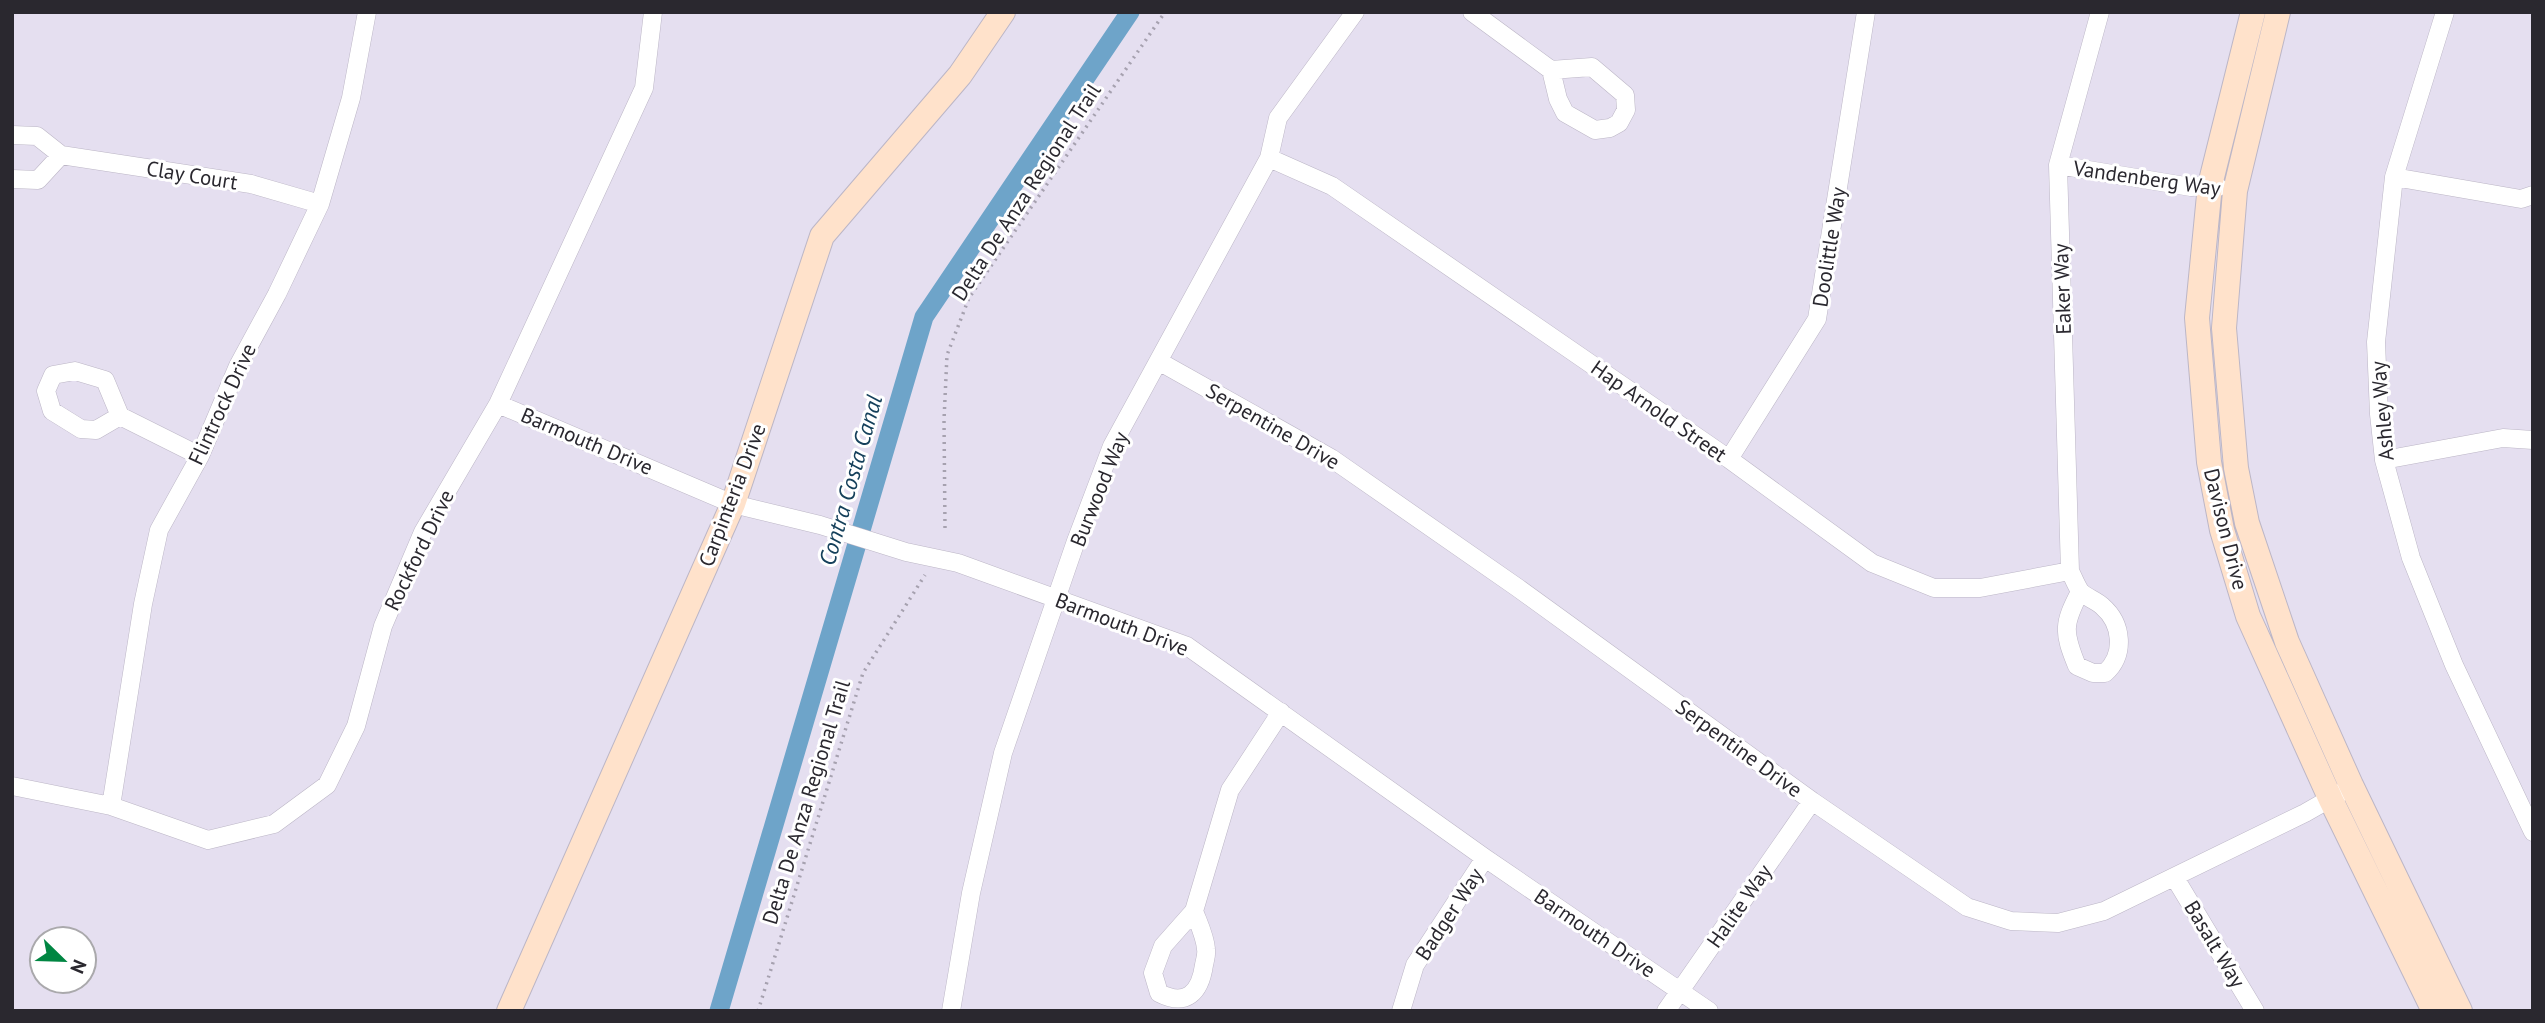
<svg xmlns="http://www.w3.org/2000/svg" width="2545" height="1023" viewBox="0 0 2545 1023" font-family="'PT Sans',sans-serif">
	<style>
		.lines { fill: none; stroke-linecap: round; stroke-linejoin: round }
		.canal { stroke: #6ea4c9; stroke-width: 19 }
		.street-casing { stroke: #bcb6c6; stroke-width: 19 }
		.secondary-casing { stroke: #bcb6c6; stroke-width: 26 }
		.path { stroke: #a6a1af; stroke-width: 3.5; stroke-dasharray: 2 5; stroke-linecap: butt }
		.street { stroke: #fff; stroke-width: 18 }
		.secondary { stroke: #ffe2cb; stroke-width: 24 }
		.labels { text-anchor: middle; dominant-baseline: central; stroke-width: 6; stroke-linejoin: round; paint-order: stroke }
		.street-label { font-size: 21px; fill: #2a282f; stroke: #fff }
		.water-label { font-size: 23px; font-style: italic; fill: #15405b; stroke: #fff }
	</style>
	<rect width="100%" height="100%" fill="#e5dff0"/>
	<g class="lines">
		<path class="canal" d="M719,1011L924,317L1130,12"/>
		<g class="street-casing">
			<path id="street" d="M1472,12L1551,70L1558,99L1565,113L1595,130L1610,128L1619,123L1626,110L1625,95L1592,67L1551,70
				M2445,12L2394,177L2376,342L2379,414L2384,460L2411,558L2454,665L2533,832
				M12,135L37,136L61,155L251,184L320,204
				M1269,158L1332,186L1729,459L1872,563L1934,588H1980L2070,571
				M2058,165L2191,187L2210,185L2218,187
				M2394,177L2521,199L2533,195
				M12,179L38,180L61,155
				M1160,362L1331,458L1518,588L1812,801L1967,907L2011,921L2058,923L2104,911L2305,813L2340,793
				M498,404L733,504L820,525L906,552L958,563L1187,646L1485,858L1709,1011
				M120,416L96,430L81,429L52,411L46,391L53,375L75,371L105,380L120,416L200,456
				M1729,459L1817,319L1866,12
				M2384,460L2503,438L2533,440
				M2080,592C2063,624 2063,632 2077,666L2093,673H2105C2125,655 2123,624 2102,606C2096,600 2085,597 2080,591C2076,585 2073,577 2070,571L2058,165L2100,12
				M12,786L111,806L208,840L274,824L327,785L356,726L383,626L423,532L498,404L644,88L653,12
				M111,806L143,604L159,530L200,456L238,366L277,294L320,204L351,98L367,12
				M2175,878L2255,1011
				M1194,911C1198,922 1205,936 1206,949C1207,954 1205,960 1204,965C1200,993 1186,1007 1159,993L1153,973L1163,946L1194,911L1230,790L1281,712
				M951,1011L971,893L1003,753L1076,541L1112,446L1269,158L1278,118L1355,12
				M1401,1011L1415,965L1485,858
				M1666,1011L1812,801"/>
		</g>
		<g class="secondary-casing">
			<path id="secondary" d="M2253,12L2210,185L2197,318L2209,462L2222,530L2248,616L2331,800L2434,1011
				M2278,12L2235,191L2224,328L2236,468L2247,523L2287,642L2351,785L2460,1011
				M509,1011L733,504L822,236L960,75L1003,12"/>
		</g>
		<path class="path" d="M945,528L944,420L947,355L969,298L1165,12
			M758,1011L863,673L925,575"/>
		<use href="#street" class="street"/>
		<use href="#secondary" class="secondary"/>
	</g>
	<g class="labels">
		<g class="street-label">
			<text transform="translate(192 175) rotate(9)">Clay Court</text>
			<text transform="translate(2147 178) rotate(8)">Vandenberg Way</text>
			<text transform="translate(1026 192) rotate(-57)">Delta De Anza Regional Trail</text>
			<text transform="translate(1829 247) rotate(-81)">Doolittle Way</text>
			<text transform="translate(2062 289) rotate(-92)">Eaker Way</text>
			<text transform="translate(222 404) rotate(-65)">Flintrock Drive</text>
			<text transform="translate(1659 411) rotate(35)">Hap Arnold Street</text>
			<text transform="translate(2382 411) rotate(-95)">Ashley Way</text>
			<text transform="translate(1273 426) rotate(30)">Serpentine Drive</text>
			<text transform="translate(587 441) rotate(23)">Barmouth Drive</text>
			<text transform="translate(1099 489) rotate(-68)">Burwood Way</text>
			<text transform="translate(732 495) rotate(-69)">Carpinteria Drive</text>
			<text transform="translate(2226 529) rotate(76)">Davison Drive</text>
			<text transform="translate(419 550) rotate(-64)">Rockford Drive</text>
			<text transform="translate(1122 624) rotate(21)">Barmouth Drive</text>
			<text transform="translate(1739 748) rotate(36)">Serpentine Drive</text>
			<text transform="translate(806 802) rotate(-73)">Delta De Anza Regional Trail</text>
			<text transform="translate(1739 906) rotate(-55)">Halite Way</text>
			<text transform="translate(1449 914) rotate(-57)">Badger Way</text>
			<text transform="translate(1595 933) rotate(34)">Barmouth Drive</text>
			<text transform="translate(2215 944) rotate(59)">Basalt Way</text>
		</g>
		<g class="water-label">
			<text transform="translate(850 480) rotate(-74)">Contra Costa Canal</text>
		</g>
	</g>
	<rect width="2545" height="1023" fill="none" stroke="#2a282f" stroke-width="28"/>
	<g transform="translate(63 960) rotate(113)"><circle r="33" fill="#ffffff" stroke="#aaa9ac" stroke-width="2"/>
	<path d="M0-5L12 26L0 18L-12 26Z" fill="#008642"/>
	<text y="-10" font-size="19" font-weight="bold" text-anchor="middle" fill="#2a282f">N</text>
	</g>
</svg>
